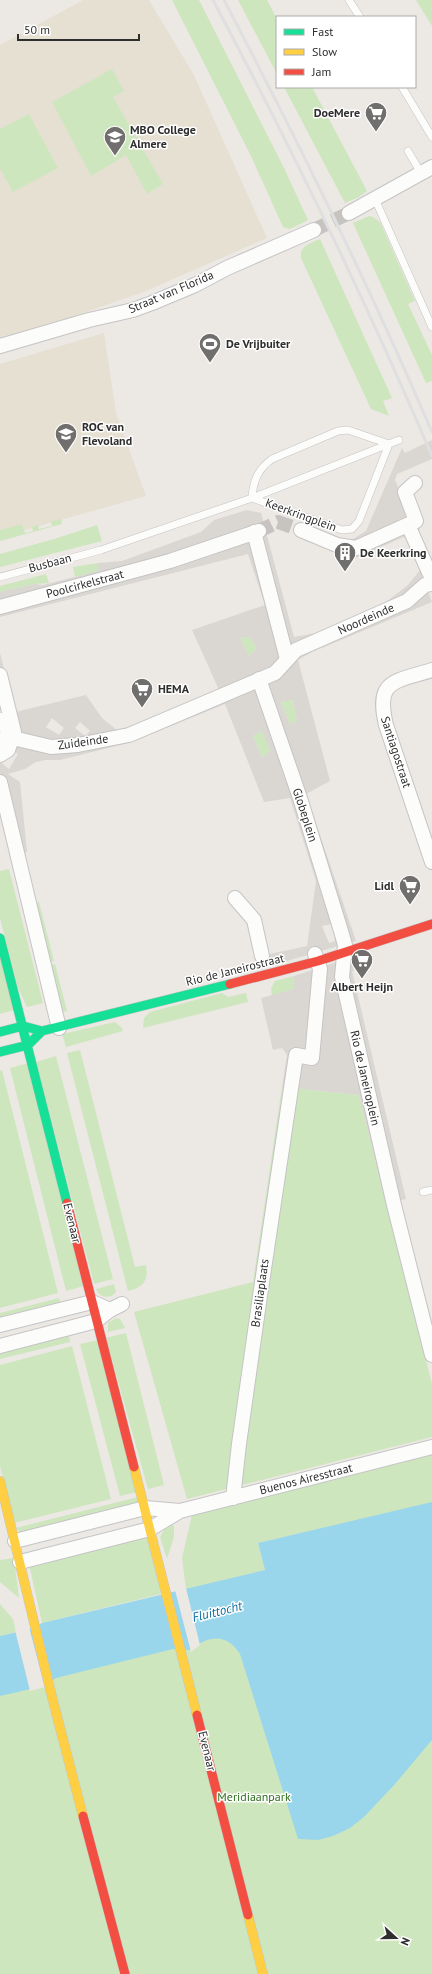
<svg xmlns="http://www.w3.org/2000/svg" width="432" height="1974" viewBox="0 0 432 1974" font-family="'PT Sans',sans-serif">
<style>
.education{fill:#e6e0d3}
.green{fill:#cee6be}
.plaza{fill:#dad6d2;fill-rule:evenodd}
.water{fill:#99d6ec}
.pier{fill:#ece8e4}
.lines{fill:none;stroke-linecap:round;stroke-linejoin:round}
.street-tunnel{stroke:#c6c3c0;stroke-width:14;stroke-dasharray:14 7;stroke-linecap:butt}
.lane-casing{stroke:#c5c4c5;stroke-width:8}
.street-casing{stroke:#c5c4c5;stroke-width:16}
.fast-casing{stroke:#c5c4c5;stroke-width:10}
.slow-casing{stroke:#c5c4c5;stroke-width:10}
.jam-casing{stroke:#c5c4c5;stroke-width:10}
.lane{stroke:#fcfcfb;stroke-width:7}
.street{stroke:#fcfcfb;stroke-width:14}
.fast{stroke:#16e098;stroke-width:9}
.slow{stroke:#ffcf43;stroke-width:9}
.jam{stroke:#f24e42;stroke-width:9}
.rail{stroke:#dfdfe1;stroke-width:3}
.labels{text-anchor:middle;stroke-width:3;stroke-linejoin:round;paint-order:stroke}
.poi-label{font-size:12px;font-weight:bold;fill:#2e2e2e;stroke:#fff;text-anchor:start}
.street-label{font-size:12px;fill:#2e2e2e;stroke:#fff}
.park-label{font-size:12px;fill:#2c6e1b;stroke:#fff}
.water-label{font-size:13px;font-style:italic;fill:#0d6fa3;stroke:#fff}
</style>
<rect width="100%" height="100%" fill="#ece8e4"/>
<path class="education" d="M83 0H149L194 75 267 238 146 291 21 335 0 340V45Z
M104 333 116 413 146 496 0 537V364Z"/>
<path class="green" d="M172 0H199L284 168 308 220 290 229 283 227 251 156Z
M238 0H267L277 19V74Z
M416 0H432V26Z
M112 69 124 91 113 97 163 184 147 194 126 155 91 176 52 102Z
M284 87H312L367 191 359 197 345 203Z
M29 114 58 168 13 192 0 169V129Z
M369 216 373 217 380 222 415 301 408 304 432 355V381L426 383 353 223Z
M320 239 392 398 383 401 389 416 371 409 301 258C299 246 311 243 320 239Z
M61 519 62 524 0 541V530L22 524 25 533 33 531 32 527 38 525 39 529 52 526 51 521Z
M97 525 102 541 0 567V554L54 539Z
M98 563 99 571 75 577 73 567Z
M46 574 49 583 35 584 0 592V586Z
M250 637 257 648 248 657 240 638Z
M293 700 297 721 290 724 281 702Z
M263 730 270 751 262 758 253 736Z
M9 869 43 1003 27 1007 18 988 0 918V871Z
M39 902 54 961 45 964 32 903Z
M0 955 14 1010 0 1014Z
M55 964 67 1011 58 1013 46 966Z
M294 976V989L272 996 271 988 275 981Z
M222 993 228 997 246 993 248 1002 143 1028 144 1018 150 1012Z
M115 1022 121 1027 123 1031 66 1047 62 1034Z
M80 1050 135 1267 146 1265C149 1281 143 1287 128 1291L67 1053Z
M56 1056 113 1279 94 1284 36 1062Z
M29 1063 84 1286 66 1291 10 1068Z
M2 1070 58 1293 0 1308V1071Z
M282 1087 359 1095 432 1384V1437L187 1499 134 1312 253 1282Z
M114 1284 116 1292 112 1296C104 1298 99 1296 96 1289Z
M59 1298 61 1305 0 1321V1313Z
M116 1318 120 1319 125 1328 108 1332V1323Z
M126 1333 164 1485 148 1489 106 1338Z
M69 1334 70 1342 0 1359V1352Z
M99 1340 137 1492 120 1496 80 1344Z
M72 1346 111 1499 14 1523 0 1466V1365Z
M432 1454V1503L258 1543 265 1570 186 1590 182 1558 192 1515Z
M138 1497V1503L22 1534 16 1528Z
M172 1525 174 1526V1537L167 1559 160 1537 164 1530Z
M147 1534 161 1594 42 1623 29 1564Z
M14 1558 19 1598 0 1582V1560Z
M432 1568V1974H0V1680Z
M0 1604 13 1619 16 1632 0 1636Z"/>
<path class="plaza" d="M432 440V459L397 474 395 480 410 515 414 514 420 530 351 560 335 550 366 531 402 448 405 453Z
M247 510 261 513 294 637 328 631 382 605 408 585 420 570 432 602 312 652 298 660 330 781 306 794 356 941 259 969 256 957 307 946 316 881 290 798 264 802 225 704 132 742 60 760H45L36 762 25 769 8 774 20 782 27 852 13 856 0 803V752L7 745 0 692V653L15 712 86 695 102 718 118 731 219 690 192 630 265 605 248 554 0 617V592L35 584 43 585 98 571V563L122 561 201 532 214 520ZM250 637 257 648 249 656 240 638ZM293 700 297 721 290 724 281 702ZM52 718 64 728 59 735 46 727ZM80 722 90 731 85 736 75 728ZM262 731 270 751 262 758 253 736ZM11 750 18 754 9 769 0 762ZM332 924 335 941 329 943 322 926Z
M352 957 354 971H352L406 1199 386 1203 359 1095 282 1087 287 1055 282 1048 273 1050 261 998 294 989V976Z"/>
<path class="water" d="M432 1502V1740L395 1784 364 1817 350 1828 333 1836 318 1840 298 1839 240 1654C226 1632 208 1636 190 1650L173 1649 56 1678 44 1686 0 1696V1636L30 1629 42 1623 265 1570 258 1543Z"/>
<path class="pier" d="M186 1588 200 1645 191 1652 175 1590Z
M29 1627 45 1687 30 1691 15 1630Z"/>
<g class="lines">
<path class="street-tunnel" d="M314 230 349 213
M259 531 278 522 301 530"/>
<g class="lane-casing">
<path id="lane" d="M349 0 360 17
M402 87 432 137
M408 151 421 173
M375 199 432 327
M252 498 342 530 352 529 359 521 389 444
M252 498C253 481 258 469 272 459L338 431 348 430 389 444
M0 577 101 550 252 498 399 440
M0 716 4 733 0 744
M423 1192 432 1190"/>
</g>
<g class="street-casing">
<path id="street" d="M349 213 432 167
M0 346 89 320 133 310 152 303 195 285 227 268 314 230
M408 525 432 579
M301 530 337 545 356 548 416 521 405 492 415 483
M254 532 287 659
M0 607 170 561 259 531
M432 670C395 682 375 679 386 725L432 862
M0 675 14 732 8 750 0 755
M259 679 300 798 341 931 345 945 342 977 394 1205 432 1355
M13 738 51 747 78 745 129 735 275 673 296 650 407 601 425 585 432 584
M0 782 59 1028
M235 898 254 920 262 956
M110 1310 122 1304
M0 1325 92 1302 110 1310 96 1321 0 1346
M233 1498 239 1444 260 1296 296 1055 312 1058 320 969 315 954
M15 1541 145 1508 180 1511
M20 1562 150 1529 180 1511 432 1447"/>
</g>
<g class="fast-casing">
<path id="fast" d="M0 938 67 1203
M42 1031 230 984
M0 1032 23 1026 42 1031 28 1045 0 1052"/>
</g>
<g class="slow-casing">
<path id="slow" d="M134 1467 197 1715
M0 1481 52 1697 83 1816
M248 1915 263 1974"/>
</g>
<g class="jam-casing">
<path id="jam" d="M230 984 318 961 432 924
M67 1203 134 1467
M197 1715 248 1915
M83 1816 125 1974"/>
</g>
<use href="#lane" class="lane"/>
<use href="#street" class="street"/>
<use href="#fast" class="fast"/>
<use href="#slow" class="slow"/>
<use href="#jam" class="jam"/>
<path class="rail" d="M213 0C292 149 366 301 432 456
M224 0C298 141 369 285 432 432"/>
</g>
<defs>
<g id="supermarket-pin" transform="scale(1.15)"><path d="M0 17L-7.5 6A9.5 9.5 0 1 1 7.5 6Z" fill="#706f6e" stroke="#fff"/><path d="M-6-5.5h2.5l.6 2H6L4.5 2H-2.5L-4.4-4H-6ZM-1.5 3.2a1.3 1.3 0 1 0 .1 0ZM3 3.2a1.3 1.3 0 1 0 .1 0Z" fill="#fff"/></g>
<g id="university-pin" transform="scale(1.15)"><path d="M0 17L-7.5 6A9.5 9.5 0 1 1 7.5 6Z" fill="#706f6e" stroke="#fff"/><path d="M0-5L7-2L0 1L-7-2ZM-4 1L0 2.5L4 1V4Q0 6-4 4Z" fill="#fff"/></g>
<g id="stadium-pin" transform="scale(1.15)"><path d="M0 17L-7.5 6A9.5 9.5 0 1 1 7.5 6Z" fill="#706f6e" stroke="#fff"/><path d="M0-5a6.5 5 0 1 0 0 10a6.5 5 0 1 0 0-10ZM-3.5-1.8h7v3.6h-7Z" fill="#fff"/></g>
<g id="building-pin" transform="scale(1.15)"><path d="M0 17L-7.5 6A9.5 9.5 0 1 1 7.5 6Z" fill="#706f6e" stroke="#fff"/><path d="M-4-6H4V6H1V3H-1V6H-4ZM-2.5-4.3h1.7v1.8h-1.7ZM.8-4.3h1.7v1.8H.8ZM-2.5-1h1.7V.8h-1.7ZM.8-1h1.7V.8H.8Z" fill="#fff"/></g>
</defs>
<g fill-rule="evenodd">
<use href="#supermarket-pin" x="376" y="113"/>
<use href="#university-pin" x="115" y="137"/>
<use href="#stadium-pin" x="210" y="344"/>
<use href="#university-pin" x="66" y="434"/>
<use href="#building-pin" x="345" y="553"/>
<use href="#supermarket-pin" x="142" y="689"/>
<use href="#supermarket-pin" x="410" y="886"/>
<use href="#supermarket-pin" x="362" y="960"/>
</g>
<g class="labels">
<g class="poi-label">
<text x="360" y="117" text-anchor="end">DoeMere</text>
<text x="130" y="134">MBO College<tspan x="130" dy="14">Almere</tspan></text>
<text x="226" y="348">De Vrijbuiter</text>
<text x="82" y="431">ROC van<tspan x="82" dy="14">Flevoland</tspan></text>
<text x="360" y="557">De Keerkring</text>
<text x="158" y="693">HEMA</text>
<text x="394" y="890" text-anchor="end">Lidl</text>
<text x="362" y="991" text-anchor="middle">Albert Heijn</text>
</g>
<g class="street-label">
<text transform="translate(171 292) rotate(-23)" y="4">Straat van Florida</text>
<text transform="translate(301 515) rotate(20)" y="4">Keerkringplein</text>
<text transform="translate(50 563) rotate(-15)" y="4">Busbaan</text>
<text transform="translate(85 584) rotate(-15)" y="4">Poolcirkelstraat</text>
<text transform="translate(366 619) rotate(-24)" y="4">Noordeinde</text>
<text transform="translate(83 742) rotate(-8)" y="4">Zuideinde</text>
<text transform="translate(396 752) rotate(72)" y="4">Santiagostraat</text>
<text transform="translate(305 815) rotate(72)" y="4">Globeplein</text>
<text transform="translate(235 970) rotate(-14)" y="4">Rio de Janeirostraat</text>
<text transform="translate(365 1078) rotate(77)" y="4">Rio de Janeiroplein</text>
<text transform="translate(72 1223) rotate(76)" y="4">Evenaar</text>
<text transform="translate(260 1293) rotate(-82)" y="4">Brasiliaplaats</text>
<text transform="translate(306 1479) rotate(-14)" y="4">Buenos Airesstraat</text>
<text transform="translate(207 1751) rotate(76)" y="4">Evenaar</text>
</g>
<g class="park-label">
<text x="254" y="1801">Meridiaanpark</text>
</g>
<g class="water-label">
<text transform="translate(217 1611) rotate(-14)" y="5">Fluittocht</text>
</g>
</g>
<rect x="276" y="16" width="140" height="72" fill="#ffffff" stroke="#ababab"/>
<rect x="284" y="29" width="20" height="6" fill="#16e098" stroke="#ababab"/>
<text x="312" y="36" font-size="12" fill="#2e2e2e">Fast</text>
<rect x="284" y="49" width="20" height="6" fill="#ffcf43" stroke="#ababab"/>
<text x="312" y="56" font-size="12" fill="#2e2e2e">Slow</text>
<rect x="284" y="69" width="20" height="6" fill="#f24e42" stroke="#ababab"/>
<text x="312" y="76" font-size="12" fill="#2e2e2e">Jam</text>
<g transform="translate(396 1938) rotate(111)" stroke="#ffffff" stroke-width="3" paint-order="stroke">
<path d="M0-3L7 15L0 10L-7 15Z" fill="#2e2e2e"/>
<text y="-6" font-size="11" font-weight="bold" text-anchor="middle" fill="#2e2e2e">N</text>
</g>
<path d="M18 34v6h121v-6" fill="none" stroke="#2e2e2e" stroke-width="2"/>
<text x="24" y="34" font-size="12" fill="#2e2e2e" stroke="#ffffff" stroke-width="3" paint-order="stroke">50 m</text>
</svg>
